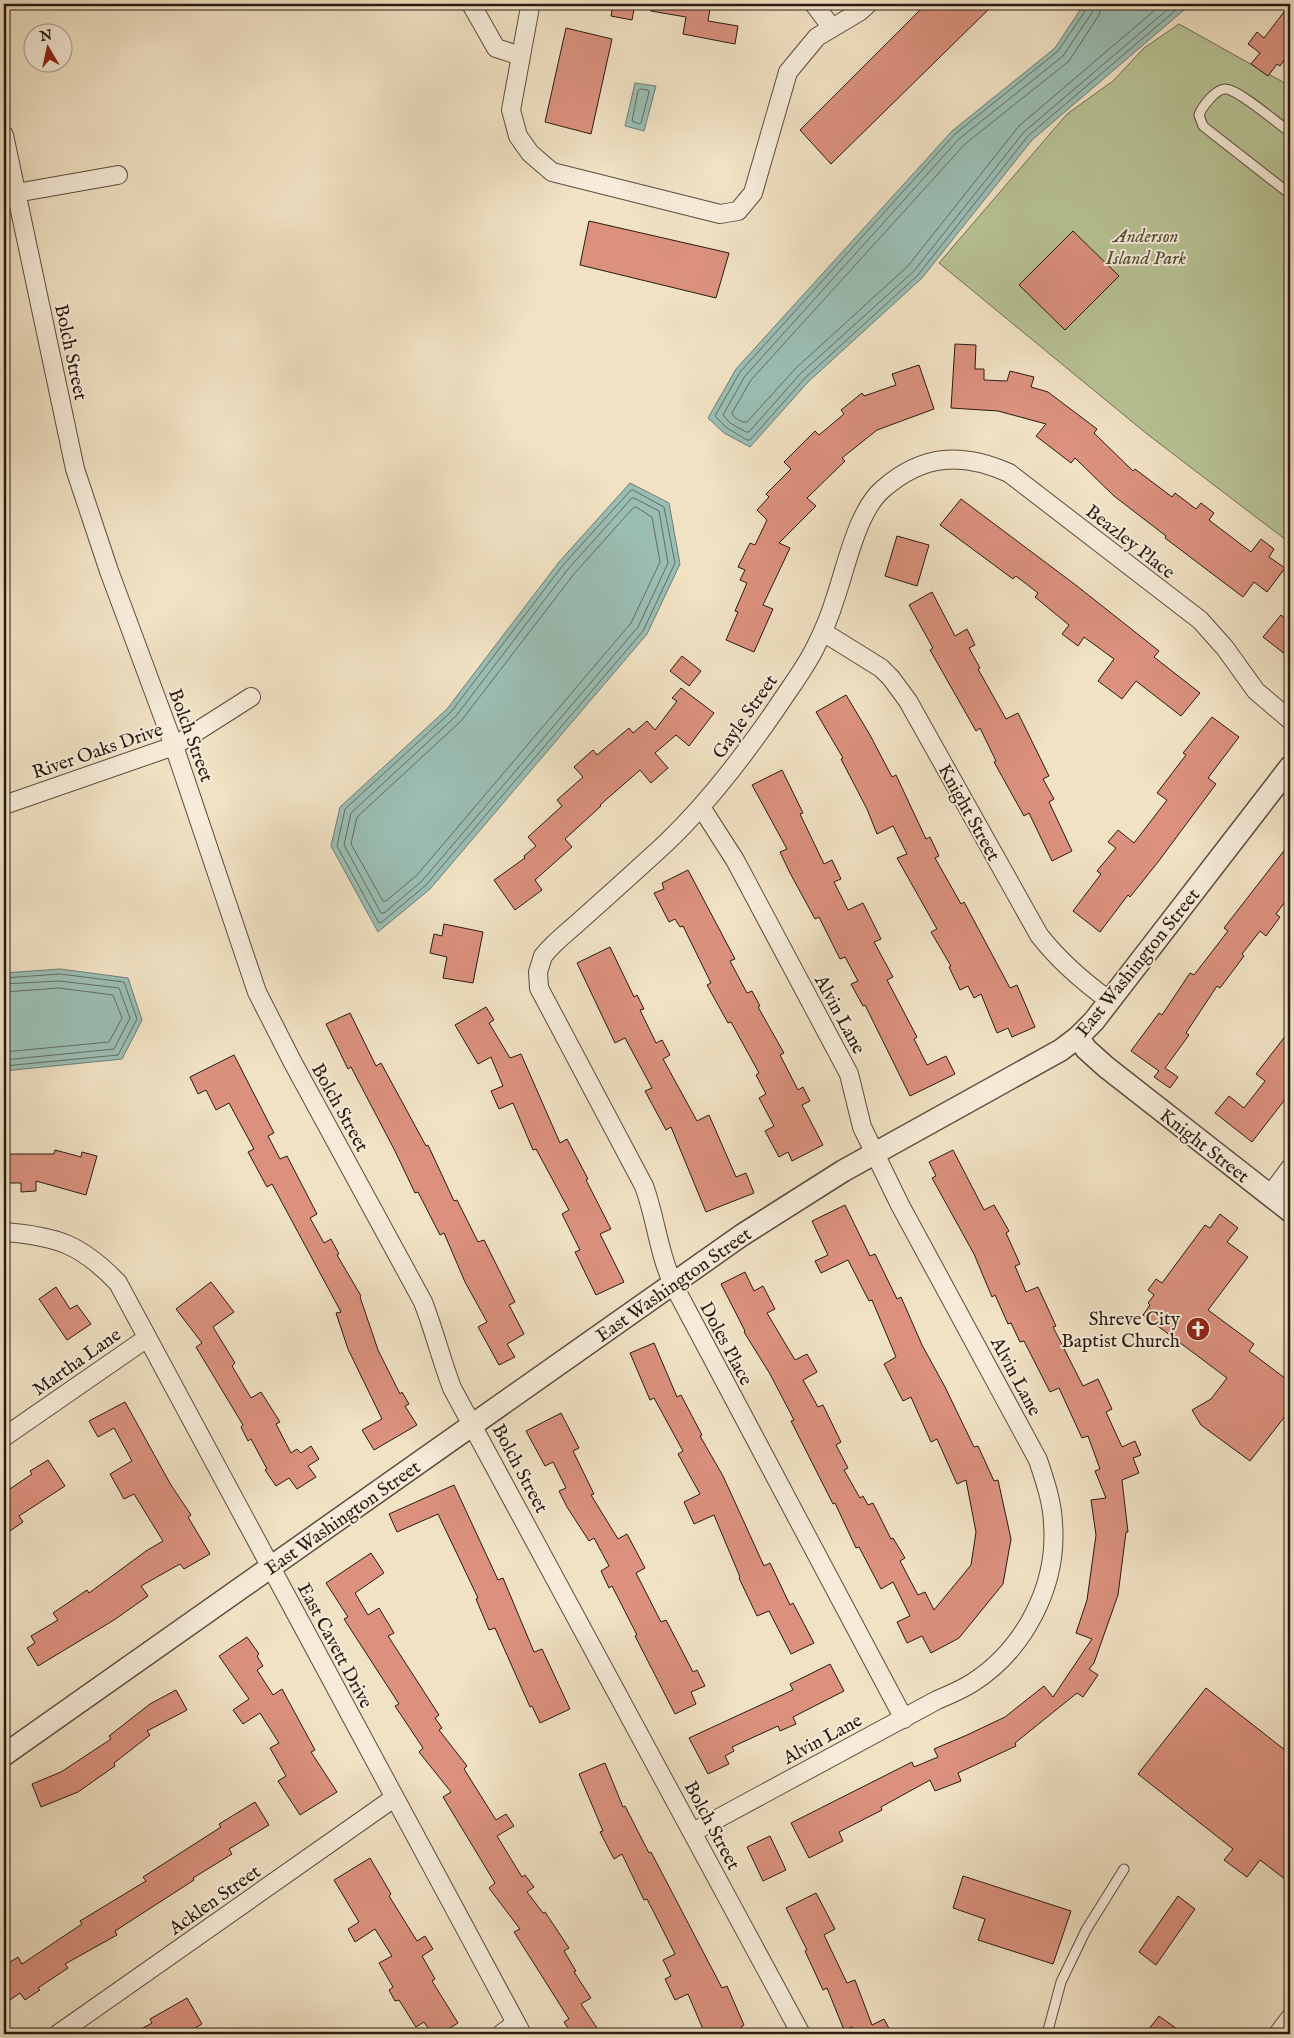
<svg xmlns="http://www.w3.org/2000/svg" width="1294" height="2038" viewBox="0 0 1294 2038" font-family="'IM FELL English',serif">
<style>
.green{fill:#b8c395;stroke:#706e54}
.water{fill:#9bbeb4;stroke:#6d7c73}
.lines{fill:none;stroke-linecap:round;stroke-linejoin:round}
.shore{stroke:#626c63;stroke-width:1}
.building{fill:#db917e;stroke:#291a12}
.service-casing{stroke:#5b4c3e;stroke-width:11}
.minor-casing{stroke:#5b4c3e;stroke-width:20}
.tertiary-casing{stroke:#5b4c3e;stroke-width:24}
.service{stroke:#f6ecd9;stroke-width:9}
.minor{stroke:#f6ecd9;stroke-width:18}
.tertiary{stroke:#f6ecd9;stroke-width:21}
.labels{text-anchor:middle;stroke-width:4;stroke-linejoin:round;paint-order:stroke}
.park-label{font-size:19px;font-style:italic;fill:#544d39;stroke:#f6ecd9}
.street-label{font-size:19px;fill:#291a12;stroke:#f6ecd9}
.poi-label{font-size:19px;fill:#291a12;stroke:#f6ecd9;text-anchor:end}
</style>
<rect width="100%" height="100%" fill="#f1e2c4"/>
<filter id="stains"><feTurbulence type="fractalNoise" baseFrequency=".004" numOctaves="4"/><feColorMatrix values="0 0 0 0 .2 0 0 0 0 .09 0 0 0 0 .02 0 0 0 .5 -.17"/></filter>
<radialGradient id="worn" r=".72"><stop offset=".6" stop-color="#630" stop-opacity="0"/><stop offset="1" stop-color="#630" stop-opacity=".3"/></radialGradient>
<path class="green" d="M1179 24 1290 86V543L1147 434 939 263 1067 114 1113 81 1144 48Z"/>
<path class="water" d="M1084 4H1191L1032 140 922 278 808 382 750 447 724 433 708 418 736 369 952 131 1055 48Z
M635 83 656 86 644 131 625 126Z
M630 483 669 503 680 564 647 634 430 889 378 932 331 846 340 807 447 709 559 562Z
M60 969 128 978 142 1020 122 1059 4 1071V973Z"/>
<g class="lines">
<path class="shore" d="M1088 4 1087 8 1058 51 955 134 740 372 715 416 727 428 747 440H750L805 378 918 275 1028 136 1183 4
M1094 4 1093 11 1063 56 959 139 745 376 723 415 730 423 746 432H749L800 374 914 271 1024 132 1174 4
M1102 4 1099 15 1069 61 965 144 751 380 732 413C733 418 742 423 747 422L795 369 908 266 1019 126 1162 4
M641 89 648 90 649 92 641 123 639 124 632 121 638 91Z
M633 490 664 507 675 563 643 631 426 885 382 922 379 923 337 846 345 809 451 712 563 565 630 491Z
M634 498 659 511 668 563 638 627 422 881 384 913H381L344 845 351 813 456 716 568 569 631 499Z
M636 507 652 517 660 562 631 623 417 875 386 901H383L351 844 357 817 461 721 574 574 633 508Z
M4 978 60 974 124 982 137 1019 118 1055 4 1066
M4 984 59 981 119 988 130 1018 114 1049 4 1060
M4 992 59 988 113 995 122 1018 109 1042 4 1052"/>
</g>
<path class="building" d="M613 4H635L632 20 611 16Z
M651 4H711L708 21 738 26 735 44 683 34 686 17 651 11Z
M926 4H994L831 164 800 130Z
M1290 4V52L1280 66 1277 64 1268 76 1251 64 1260 53 1248 44 1257 32 1264 38Z
M566 28 612 39 591 134 545 122Z
M589 221 729 253 716 298 580 265Z
M1073 231 1119 276 1065 330 1019 285Z
M955 344 976 345 975 369H984V380L1007 381 1010 371 1034 377 1031 387 1048 392 1097 429 1094 433 1133 471 1135 469 1172 497 1175 493 1196 509 1201 503 1214 513 1209 520 1251 552 1261 539 1274 549 1269 557 1285 568 1267 592 1254 582 1243 597 1165 538 1166 536 1114 496 1075 458 1071 463 1036 436 1046 424 998 411 951 408Z
M919 365 934 409 877 430 842 458 845 461 807 498 816 506 779 543 790 548 763 605 773 609 754 652 726 640 738 612 735 611 747 583 740 580 745 570 738 567 750 543 755 545 767 520 757 510 769 497 766 494 791 469 784 462 815 431 819 435 844 414 841 410 862 393 864 396 896 385 892 374Z
M961 499 1077 586 1159 651 1154 657 1200 693 1181 716 1136 681 1122 699 1098 681 1114 659 1084 637 1078 646 1062 634 1069 625 1035 597 1038 593 1016 576 1013 579 940 525Z
M897 536 929 545 917 586 885 576Z
M932 592 955 636 967 629 975 645 969 648 980 668 978 669 1006 719 1018 713 1049 776 1043 779 1054 799 1049 802 1072 851 1052 861 1029 813 1024 816 994 762 996 761 980 728 976 731 930 650 933 648 909 605Z
M1281 615 1290 623V658L1263 637Z
M682 656 701 671 689 686 670 671Z
M681 688 714 713 689 746 676 735 655 753 668 768 651 783 640 770 600 805 601 806 565 839 572 847 535 880 542 890 515 910 494 880 525 858 524 856 536 846 528 837 562 806 557 800 583 777 574 767 593 750 597 755 629 728 633 733 647 721 655 730 677 701 672 698Z
M846 695 870 735 892 777 896 775 926 839 930 837 939 856 935 858 961 904 964 902 1010 988 1017 985 1035 1027 1012 1037 1008 1028 997 1033 981 994 974 998 968 986 960 990 949 967 951 966 931 932 937 929 897 858 907 854 893 826 877 834 867 809 841 759 843 758 816 712Z
M1212 717 1239 737 1208 778 1216 784 1158 862 1130 897 1128 895 1100 932 1073 911 1101 874 1097 871 1116 848 1108 842 1118 830 1134 843 1167 800 1157 793 1186 755 1183 753Z
M782 770 803 813 800 814 824 864 832 860 841 879 834 882 848 910 863 903 881 939 874 942 893 977 887 980 917 1037 914 1039 927 1065 946 1056 955 1074 910 1096 865 1005 863 1006 851 984 858 981 845 957 840 959 819 917 815 919 790 873 780 852 787 849 752 785Z
M1290 843V895L1276 914 1280 917 1266 936 1260 931 1242 954 1244 956 1220 988 1217 986 1186 1033 1189 1035 1165 1068 1178 1077 1170 1088 1154 1077 1159 1071 1131 1051 1159 1013 1162 1015 1190 973 1194 975 1228 931 1224 928Z
M688 870 735 959 730 961 747 993 752 991 760 1006 758 1007 784 1053 780 1055 798 1090 803 1087 810 1101 802 1105 823 1145 792 1161 788 1152 779 1157 765 1131 774 1126 759 1098 766 1094 756 1075 759 1073 731 1022 728 1023 707 985 711 983 683 926 680 927 675 919 669 922 654 893 664 889 662 883Z
M444 924 483 932 473 983 443 978 447 957 430 953 434 934 442 936Z
M610 947 634 997 637 995 644 1009 640 1010 656 1043 662 1040 670 1055 663 1059 697 1121 709 1115 736 1177 746 1173 754 1193 706 1212 671 1127 666 1130 645 1091 652 1088 625 1038 615 1043 577 963Z
M486 1007 494 1020 489 1023 510 1058 521 1054 560 1143 567 1139 588 1179 586 1180 611 1229 600 1234 624 1282 596 1295 575 1252 580 1250 562 1214 569 1210 536 1149 533 1150 513 1103 499 1109 491 1091 503 1086 491 1057 478 1064 455 1025Z
M350 1013 376 1066 381 1063 426 1146 428 1145 454 1201 457 1200 478 1242 484 1240 515 1302 509 1305 524 1334 507 1344 515 1357 499 1365 478 1327 487 1322 465 1282 444 1233 440 1235 418 1192 415 1193 395 1151 351 1067 348 1069 326 1024Z
M1290 1030V1093L1252 1142 1215 1113 1229 1096 1244 1108 1265 1081 1256 1074Z
M234 1055 274 1133 268 1136 280 1159 287 1156 317 1214 310 1218 324 1243 331 1239 339 1254 337 1255 361 1296 360 1297 378 1350 400 1394 402 1392 409 1404 405 1406 417 1425 374 1450 362 1430 382 1419 348 1349 336 1313 341 1312 272 1184 267 1187 248 1152 254 1149 229 1103 216 1110 206 1090 198 1094 190 1077Z
M55 1150 81 1157 82 1152 97 1156 86 1195 36 1181V1191L21 1192V1183H4V1154H54Z
M953 1150 984 1210 994 1205 1009 1231 1006 1233 1020 1264 1015 1266 1026 1292 1038 1287 1056 1326 1053 1327 1083 1386 1098 1379 1112 1409 1106 1412 1122 1447 1135 1441 1141 1455 1133 1458 1139 1473 1122 1480 1128 1532H1126L1118 1595 1094 1663 1089 1669 1098 1675 1083 1697 1077 1693 1015 1743 1016 1746 958 1773 961 1781 935 1791 930 1780 881 1807 882 1810 839 1832 843 1841 809 1858 791 1823 912 1762 914 1767 938 1757 934 1749 967 1735 1005 1717 1044 1686 1053 1697 1092 1639 1076 1633 1087 1600 1096 1535 1091 1500 1106 1498 1095 1471 1100 1469 1088 1436 1082 1438 1059 1388 1050 1392 1024 1341 1020 1342 1011 1323 1008 1324 995 1295 992 1297 974 1254 932 1178 936 1176 929 1162Z
M845 1205 870 1256 875 1254 897 1299 901 1297 922 1345 945 1387 974 1447 978 1446 994 1481 998 1480 1011 1539 1003 1584 959 1638 931 1653 922 1636 907 1643 897 1622 910 1616 893 1582 881 1589 859 1547 856 1548 835 1503 833 1504 791 1421 794 1420 770 1374 744 1332 745 1331 721 1284 745 1272 754 1291 763 1286 775 1309 767 1313 795 1360 807 1354 817 1372 803 1380 818 1407 823 1405 841 1442 836 1445 848 1468 844 1470 860 1498 863 1496 868 1505 873 1503 891 1539 893 1538 905 1558 900 1561 918 1595 925 1592 934 1610 971 1565 976 1532 966 1480 957 1484 937 1439 931 1442 911 1397 903 1401 884 1364 896 1357 872 1300 869 1301 848 1260 821 1273 815 1261 828 1255 812 1221Z
M1220 1214 1238 1228 1227 1242 1248 1257 1208 1310 1254 1344 1249 1351 1290 1382V1410L1250 1461 1201 1425 1192 1410 1211 1399 1227 1378 1143 1315 1150 1305 1148 1303 1154 1295 1148 1290 1156 1279 1162 1283 1205 1225 1210 1228Z
M211 1282 234 1312 213 1327 235 1363 232 1366 251 1398 261 1392 280 1422 276 1424 291 1453 297 1449 301 1453 311 1446 319 1459 308 1466 316 1477 297 1489 289 1478 276 1486 265 1470 267 1469 251 1439 248 1441 241 1427 243 1425 196 1347 202 1343 176 1309Z
M56 1287 70 1309 77 1305 91 1324 67 1340 39 1299Z
M654 1343 677 1397 681 1395 702 1435 700 1436 723 1476 764 1566 770 1563 790 1605 793 1603 814 1643 791 1654 769 1611 757 1616 739 1578 740 1577 714 1515 694 1524 684 1502 700 1494 678 1454 683 1451 654 1398 650 1400 630 1353Z
M125 1402 171 1485 191 1515 188 1517 210 1554 184 1569 180 1564 141 1586 148 1596 114 1620 38 1666 27 1648 35 1643 31 1636 58 1620 53 1613 87 1590 89 1593 146 1551 163 1541 134 1494 124 1499 110 1474 132 1461 114 1428 98 1437 89 1421Z
M561 1413 579 1448 573 1451 594 1494 591 1495 618 1539 627 1534 645 1568 636 1573 661 1622 666 1620 693 1672 697 1670 705 1686 691 1692 696 1704 675 1714 635 1636 637 1635 612 1586 609 1588 601 1571 609 1566 594 1538 589 1541 567 1507 559 1491 566 1488 553 1462 545 1466 526 1431Z
M48 1460 65 1486 19 1516 23 1522 4 1535V1493L32 1474 30 1471Z
M454 1485 498 1580 503 1578 534 1652 542 1649 570 1709 540 1723 532 1706 530 1707 495 1628 489 1630 476 1599 478 1598 438 1514 397 1532 389 1514Z
M371 1553 384 1573 355 1593 368 1615 379 1608 394 1633 388 1636 439 1715 435 1718 442 1728 439 1730 467 1766 464 1769 496 1820 506 1814 514 1826 497 1836 522 1877 525 1875 534 1887 527 1892 543 1913 545 1912 569 1948 564 1951 576 1971 574 1972 591 1998 581 2004 601 2034H572L564 2022 569 2019 514 1932 520 1929 489 1888 495 1883 443 1797 451 1792 419 1752 423 1748 395 1706 399 1704 344 1619 348 1617 326 1583Z
M247 1637 259 1654 257 1656 263 1666 257 1670 273 1695 282 1689 315 1750 311 1752 337 1792 300 1815 278 1781 286 1776 270 1748 279 1743 260 1713 243 1724 233 1710 249 1699 219 1656Z
M830 1664 844 1691 793 1717 796 1724 780 1731 778 1726 732 1747 734 1751 725 1756 729 1764 708 1774 689 1738 793 1690 790 1684Z
M1206 1688 1290 1754V1883L1260 1860 1247 1877 1224 1860 1233 1849 1138 1774Z
M176 1690 187 1710 147 1731 150 1735 114 1763 115 1766 78 1792 41 1807 32 1784 61 1772 111 1739 109 1736 150 1704Z
M605 1763 623 1807 625 1806 649 1853 651 1852 722 1988 727 1986 744 2025 741 2027 745 2034H705L688 1994 675 2000 665 1979 671 1976 663 1960 675 1954 647 1899 644 1900 622 1854 614 1859 600 1832 603 1831 579 1774Z
M255 1802 269 1825 229 1849 232 1854 193 1878 194 1880 115 1931 117 1935 65 1964 68 1968 38 1988 40 1990 25 2000 20 1993 4 2004V1966L18 1957 22 1964 82 1924 80 1921 146 1881 143 1877 221 1827 219 1824Z
M770 1836 786 1870 763 1881 747 1847Z
M370 1858 391 1894 389 1896 417 1941 425 1936 433 1949 422 1956 435 1979 432 1981 458 2023 440 2034H432L424 2022 416 2027 399 2000 395 2001 389 1990 393 1987 379 1963 392 1956 375 1929 355 1942 348 1929 359 1922 334 1880Z
M963 1876 1071 1911 1053 1964 978 1940 985 1919 953 1908Z
M816 1893 835 1929 824 1935 847 1983 855 1980 872 2025 884 2019 892 2034H852L855 2033 852 2027 844 2030 827 1988 823 1990 805 1951 807 1950 786 1908Z
M1178 1896 1195 1909 1156 1965 1139 1952Z
M187 1998 202 2024 184 2034H132L152 2023 150 2019Z
M1159 2016 1184 2034H1145Z"/>
<g class="lines">
<g class="service-casing">
<path id="service" d="M1290 132C1277 123 1239 90 1226 89 1216 88 1202 107 1199 115L1203 126 1290 194
M1047 2034 1061 1982 1086 1930 1124 1869"/>
</g>
<g class="minor-casing">
<path id="minor" d="M471 4 496 48 521 56
M529 4 530 7 511 110 518 136 530 153 552 172 720 214 738 211 753 193 788 72 817 37 859 12 868 4
M814 4 832 28
M4 135 75 469 109 571 174 746 257 992 292 1061 423 1302C434 1330 441 1359 452 1388L801 2034
M16 193 118 175
M823 632 881 668 891 678 908 701 1039 935C1060 962 1082 981 1110 1001
M4 805 174 746 251 697
M1270 1195 1290 1168
M4 1232C56 1236 81 1244 118 1283L522 2034
M4 1437 147 1338
M904 1719 673 1284C658 1252 656 1218 644 1186L539 988 538 972 543 956C554 942 569 931 582 919 610 894 638 869 666 843 708 803 743 757 776 709 789 689 804 670 815 648 823 632 830 616 835 599 846 568 857 511 883 489 923 454 962 452 1009 473L1200 620 1225 648 1256 691 1290 720
M693 1832 937 1700C949 1695 961 1690 972 1683 1024 1650 1058 1586 1053 1523 1052 1501 1045 1481 1038 1460L900 1205 862 1127 849 1074 735 860 701 807
M58 2034 394 1798
M501 2034 516 2023
M1278 2034 1290 2018"/>
</g>
<g class="tertiary-casing">
<path id="tertiary" d="M1078 1037 1086 1049 1106 1067 1290 1211
M4 1755 742 1235 843 1171 1061 1050 1078 1037 1094 1021 1290 767"/>
</g>
<use href="#service" class="service"/>
<use href="#minor" class="minor"/>
<use href="#tertiary" class="tertiary"/>
</g>
<defs>
<g id="church-disc" transform="scale(1.25)"><circle r="9.5" fill="#8f2418" stroke="#f6ecd9"/><path d="M-1.2-6h2.4v3.5h3.3v2.4h-3.3V6h-2.4V-.1h-3.3v-2.4h3.3Z" fill="#fff"/></g>
</defs>
<g fill-rule="evenodd">
<use href="#church-disc" x="1198" y="1329"/>
</g>
<g class="labels">
<g class="park-label">
<text x="1146" y="242">Anderson<tspan x="1146" dy="22">Island Park</tspan></text>
</g>
<g class="street-label">
<text transform="translate(72 352) rotate(78)" y="7">Bolch Street</text>
<text transform="translate(1131 541) rotate(38)" y="7">Beazley Place</text>
<text transform="translate(744 716) rotate(-55)" y="7">Gayle Street</text>
<text transform="translate(192 735) rotate(70)" y="7">Bolch Street</text>
<text transform="translate(97 750) rotate(-19)" y="7">River Oaks Drive</text>
<text transform="translate(970 812) rotate(61)" y="7">Knight Street</text>
<text transform="translate(1137 962) rotate(-51)" y="7">East Washington Street</text>
<text transform="translate(841 1014) rotate(62)" y="7">Alvin Lane</text>
<text transform="translate(341 1107) rotate(61)" y="7">Bolch Street</text>
<text transform="translate(1205 1145) rotate(38)" y="7">Knight Street</text>
<text transform="translate(673 1284) rotate(-35)" y="7">East Washington Street</text>
<text transform="translate(727 1343) rotate(62)" y="7">Doles Place</text>
<text transform="translate(76 1361) rotate(-35)" y="7">Martha Lane</text>
<text transform="translate(1017 1376) rotate(62)" y="7">Alvin Lane</text>
<text transform="translate(521 1468) rotate(62)" y="7">Bolch Street</text>
<text transform="translate(342 1517) rotate(-35)" y="7">East Washington Street</text>
<text transform="translate(336 1645) rotate(62)" y="7">East Cavett Drive</text>
<text transform="translate(822 1738) rotate(-28)" y="7">Alvin Lane</text>
<text transform="translate(713 1825) rotate(62)" y="7">Bolch Street</text>
<text transform="translate(214 1899) rotate(-35)" y="7">Acklen Street</text>
</g>
<g class="poi-label">
<text x="1180" y="1325">Shreve City<tspan x="1180" dy="22">Baptist Church</tspan></text>
</g>
</g>
<rect width="1294" height="2038" fill="none" stroke="#f1e2c4" stroke-width="20"/>
<rect x="5" y="5" width="1284" height="2028" fill="none" stroke="#291a12" stroke-width="2.5"/>
<rect x="10" y="10" width="1274" height="2018" fill="none" stroke="#291a12"/>
<g transform="translate(48 48) rotate(351)"><circle r="24" fill="#f6ecd9" stroke="#a49889"/>
<path d="M0-4L9 19L0 12L-9 19Z" fill="#8f2418"/>
<text y="-8" font-size="14" font-weight="bold" text-anchor="middle" fill="#291a12">N</text>
</g>
<rect width="100%" height="100%" filter="url(#stains)"/>
<rect width="100%" height="100%" fill="url(#worn)"/>
</svg>
